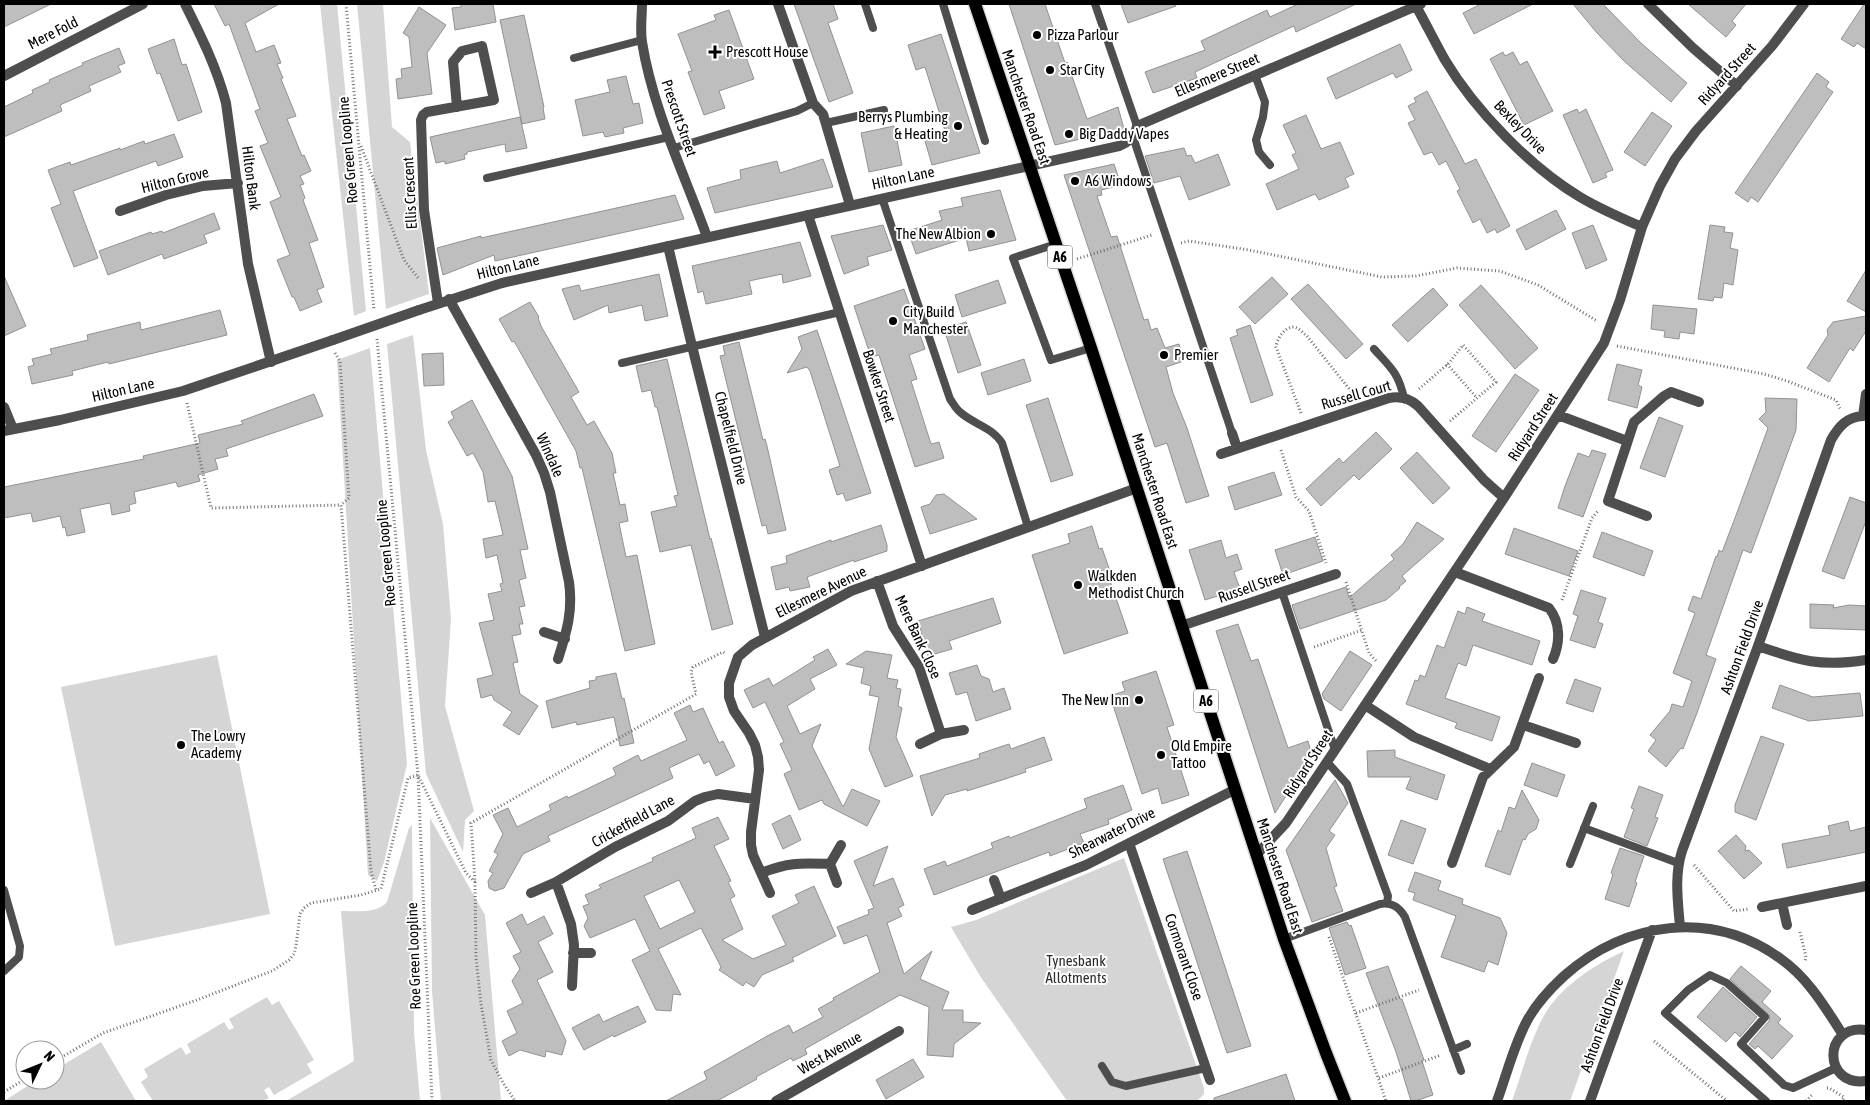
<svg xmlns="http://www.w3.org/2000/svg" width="1870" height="1105" viewBox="0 0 1870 1105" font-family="'Asap Condensed',sans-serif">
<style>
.green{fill:#d5d5d5}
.building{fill:#bebebe;stroke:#929292;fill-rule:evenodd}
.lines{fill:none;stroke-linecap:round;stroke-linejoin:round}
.primary-casing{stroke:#dbdbdb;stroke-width:15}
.path{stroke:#707070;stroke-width:3;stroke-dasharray:1 2.5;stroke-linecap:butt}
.service{stroke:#4e4e4e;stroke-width:8}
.minor{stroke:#4e4e4e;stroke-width:10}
.tertiary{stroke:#4e4e4e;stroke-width:10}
.primary{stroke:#000;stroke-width:12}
.tertiary-bridge{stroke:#4e4e4e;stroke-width:10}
.poi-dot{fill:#000;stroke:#fff;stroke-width:2}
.labels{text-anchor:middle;stroke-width:4;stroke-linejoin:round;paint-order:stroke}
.shield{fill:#fff;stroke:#4c4c4c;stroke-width:1}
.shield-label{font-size:14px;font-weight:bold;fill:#000}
.street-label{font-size:15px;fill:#000;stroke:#fff}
.poi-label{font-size:15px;fill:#000;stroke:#fff;text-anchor:start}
.park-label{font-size:15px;fill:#2c2c2c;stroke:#fff}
</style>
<rect width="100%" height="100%" fill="#fff"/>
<path class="green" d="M320 4H337L366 311 354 316Z
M357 4H383L392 127 410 142 429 294 386 309Z
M413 335 426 450 443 524 451 619 445 706 474 811 465 820 463 852 426 774 387 344Z
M370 348 407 764 384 862 377 881 368 875 337 360Z
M217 655 270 914 115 946 61 687Z
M430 818 485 915 501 1101H441L432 991Z
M412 825 414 1032 420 1101H286L354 1061 341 911C356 911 377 914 387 902L409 828Z
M1124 858 1204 1088V1094L1197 1101H1067L980 976 951 927 976 920Z
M1624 951 1570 1101H1512C1522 1073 1531 1037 1546 1012 1565 983 1595 965 1624 951Z
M267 997 272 1005 279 1001 314 1060 307 1064 312 1073 274 1095 269 1087 264 1090 269 1098 263 1101H153L141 1082 148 1077 144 1069 181 1047 186 1055 191 1052 187 1044 224 1022 229 1030 234 1028 229 1019Z
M101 1042 136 1101H4L37 1080H55V1070Z"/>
<path class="building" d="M4 4H51L4 27Z
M214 4H279L245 23 256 52 274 45 281 63 277 64 283 78 281 79 296 116 287 119 302 156 304 155 311 171 300 176 304 184 300 185 305 198 303 200 318 240 309 243 324 287 317 290 322 302 300 311 294 297H292L277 260 290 255 270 202 281 197 260 146 268 143 255 111 260 109 229 24 225 26Z
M461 4H493L496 22 455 30 452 8 461 7Z
M794 4H833L838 19 828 23 853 93 829 102Z
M1009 4H1045L1065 63 1067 62 1087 119 1118 107 1124 129 1055 145Z
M1121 4H1175L1176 6 1128 23Z
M1298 4H1356L1296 32 1294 26 1195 72 1197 78 1153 93 1145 72 1205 50 1201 41 1267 10 1270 17Z
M1481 4H1533L1474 34 1463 13Z
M1573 4H1603L1641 43 1687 83 1671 102 1624 61 1597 33Z
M1688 4H1746L1732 21 1736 25 1726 37Z
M1864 4H1866V49L1857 43 1854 47 1841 39Z
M419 7 446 25 427 53 432 94 398 99 396 79 402 78 401 69 412 67 409 37 403 33Z
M729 10 754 79 719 91 725 108 704 115 688 72 692 71 678 34 716 20 714 15Z
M524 15 544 107 543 108 545 119 522 124 500 20Z
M941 34 980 153 932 165 925 141 946 134 925 67 916 70 908 45Z
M174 39 182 65 186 64 202 112 178 121 160 73 157 74 148 49Z
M1400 44 1412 70 1396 78 1393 73 1336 99 1327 78Z
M119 48 125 63 118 66 121 72 89 86 91 91 60 105 62 111 4 137V107L33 93 32 90 50 82 49 80 83 65 82 63Z
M1503 52 1505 56 1513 52 1520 65 1527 61 1553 111 1524 125 1490 59Z
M1817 73 1829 82 1826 87 1833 92 1758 202 1751 197 1748 202 1735 193Z
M626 76 633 104 639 103 643 123 623 128 624 133 605 137 603 132 583 136 575 100 610 92 607 80Z
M1427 91 1465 164 1476 159 1510 226 1497 233 1495 229 1487 233 1480 219 1473 223 1457 191 1460 189 1446 161 1439 165 1432 152 1424 155 1408 123 1415 120 1408 106 1416 102 1414 98Z
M1577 109 1579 113 1586 109 1613 170 1605 173 1607 177 1593 183 1563 115Z
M1652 112 1672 126 1645 166 1624 152Z
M1306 115 1321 149 1340 142 1354 174 1345 178 1349 187 1319 200 1315 194 1277 210 1266 184 1299 169 1292 155 1296 153 1283 125Z
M520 117 527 148 506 152 505 144 467 152V154L464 155 465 159 445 164V161L436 163 430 137Z
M894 126 902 165 869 172 861 133Z
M174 134 183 157 158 166 156 161 73 191 98 258 74 267 51 208 61 204 48 170 70 162 71 165 120 148V150L144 141 145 144Z
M1184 148 1187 156 1191 155 1195 163 1218 154 1230 185 1189 200 1180 176 1154 183 1145 156Z
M823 159 833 187 715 213 707 188 741 179 740 170 777 161 780 173Z
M1114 164 1121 185 1101 190 1102 195 1097 196 1111 237 1117 236 1144 320 1148 319 1151 330 1157 328 1165 348 1179 344 1184 361 1166 367 1173 393 1187 428 1209 496 1186 503 1167 443 1155 447 1064 175Z
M1000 190 1016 240 969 251 966 238 916 254 908 231 942 220 939 211 963 206 961 198Z
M675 195 684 219 495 261 494 255 443 275 437 248 481 236V238Z
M1556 210 1566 229 1526 250 1516 230Z
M214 213 220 229 204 235 207 243 164 259 162 254 108 275 99 251 151 232 152 234 162 231 163 233Z
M883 225 892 250 867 257 869 265 844 274 831 236Z
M1593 225 1607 260 1586 269 1572 233Z
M1710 225 1725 227 1724 232 1733 233 1730 248 1738 250 1733 285 1724 283 1722 298 1714 297 1713 301 1698 299Z
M800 242 811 276 783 283 782 274 749 281 752 294 706 304 703 291 698 293 692 266Z
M1866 270V312L1847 301Z
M659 274 668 316 645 321 642 305 609 313 608 305 574 320 562 289 579 285 581 291Z
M4 276 26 326 4 336Z
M1272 277 1288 294 1255 324 1239 307Z
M998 280 1006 303 962 317 955 295Z
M1308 284 1363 344 1346 359 1291 299Z
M1481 285 1538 348 1515 369 1459 305Z
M1433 288 1448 305 1408 342 1392 325Z
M904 289 925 349 909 355 917 379 911 381 931 444 939 442 944 458 915 467 879 355 871 357 854 306Z
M530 302 539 317 538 318 541 326 579 392 571 397 587 425 594 421 612 453 616 473H613L620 505 625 504 628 521 619 523 626 557 637 555 655 644 625 651 582 468H580L576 451 514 341 512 342 499 319Z
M1653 305 1697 309 1694 334 1680 332 1679 339 1664 337 1665 331 1651 329Z
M220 310 227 335 109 364 108 362 72 371 73 375 32 384 28 367 34 365 32 359 52 354 50 349 88 340 87 335 140 322 141 330Z
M1866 316V331L1853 351 1850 348 1829 382 1807 368 1828 335 1827 330 1833 322Z
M966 322 981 365 958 373 944 329Z
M1250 325 1273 395 1251 403 1230 338 1238 335 1236 330Z
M817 330 871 493 846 501 843 493 837 495 829 470 840 466 810 371 807 367 787 373 802 349 798 337Z
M739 342 763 440 765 439 767 446 786 530 768 534 766 525 762 526 720 356 725 355 723 346Z
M443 353 444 385 424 386 422 354Z
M667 359 710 539 711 538 733 624 712 630 691 545 660 552 651 512 677 506 674 496 678 495 657 407H655L651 390 642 392 636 366Z
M1024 359 1031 381 988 395 981 373Z
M1617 364 1642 370 1638 385 1642 387 1637 408 1608 400Z
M1515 374 1539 390 1496 452 1472 436Z
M314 394 323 416 226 449 228 456 215 459 218 469 198 475 200 481 178 487 176 482 134 492 136 503 129 505 130 511 112 515 110 503 80 509 85 532 67 536 65 527 63 528 60 516 33 522 31 513 4 518V487L144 459 143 456 200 443 198 435 243 424 241 421Z
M1048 398 1073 475 1051 482 1026 405Z
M1765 398 1797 399 1796 430 1751 553 1743 550 1706 655 1716 659 1697 713 1683 749 1681 748 1666 767 1648 751 1656 740 1650 735 1670 711 1672 704 1683 707 1692 681 1673 673 1695 613 1688 610 1693 596 1701 599 1716 556 1717 557 1719 550 1722 552 1735 518 1768 428 1759 419 1766 412Z
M472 400 512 476 528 549 520 550 526 578 519 580 525 606 519 607 523 624H519L521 634 512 636 518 662 513 663 520 694 538 706 519 735 503 725 512 712 494 700 492 695 481 698 477 679 493 675 479 623 494 620 488 594 502 591 500 584 503 583 497 555 486 558 483 539 503 535 495 501 488 502 483 472 473 453 467 456 448 422 454 418 451 412Z
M1659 417 1683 426 1665 477 1640 468Z
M1376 432 1392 449 1359 480 1354 475 1321 506 1306 489 1339 458 1343 463Z
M1592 450 1606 454 1583 517 1558 508 1565 486 1578 453 1589 457Z
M1417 452 1450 488 1433 504 1400 468Z
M1274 472 1282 495 1235 510 1228 487Z
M944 494 977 519 930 534 921 507 930 504 936 495Z
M1850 497 1866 503V521L1844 579 1822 571Z
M1417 522 1444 539 1402 576 1406 581 1399 587 1400 588 1386 600 1300 629 1292 605 1346 587 1349 598 1394 559 1391 555 1403 544Z
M881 525 887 545V551L854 562V560L807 577 810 587 790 591 789 587 776 590 771 567 787 563 786 556 831 540V542Z
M1092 526 1099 549 1102 548 1111 574 1108 575 1128 633 1064 654 1032 555 1070 543 1068 534Z
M1514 528 1578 551 1569 576 1505 554Z
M1602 532 1653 551 1644 576 1593 557Z
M1315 537 1323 561 1283 575 1275 550Z
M1221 540 1226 558 1237 554 1242 569 1234 572 1240 589 1205 600 1189 550Z
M1581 590 1606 598 1598 622 1603 624 1595 648 1570 640 1578 616 1573 614Z
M993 598 1001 623 949 641 952 649 928 656 918 621Z
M1810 604 1834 605 1833 608 1849 605 1866 606V630L1810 628Z
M1467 607 1485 614 1482 621 1540 641 1532 665 1473 645 1466 666 1458 663 1445 698 1500 717 1492 741 1455 728 1457 723 1406 704 1415 680 1418 681 1420 675 1425 677 1437 645 1444 648 1458 611 1465 614Z
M1238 624 1251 661 1258 659 1288 748 1308 741 1312 756 1275 813 1216 631Z
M828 649 837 665 810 679 815 689 787 706 800 734 821 724 812 746 843 807 852 789 880 801 867 826 824 804 822 800 799 810 784 774 792 770 780 744 784 742 765 702 753 708 744 690 769 678 773 686 815 660 813 657Z
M866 651 892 655 887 678 898 680 896 688 901 689 898 706 902 708 896 737 913 776 885 787 869 749 879 697 869 695 871 686 861 683 864 668 846 664Z
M1350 651 1372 665 1341 711 1324 699 1322 694Z
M977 665 981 676 989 679 993 692 1004 688 1011 709 976 721 967 692 956 695 949 673Z
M1156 671 1174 725 1167 727 1189 795 1162 804 1158 788 1142 794 1110 696 1125 691 1122 682Z
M616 673 622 699 624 698 634 743 620 746 614 717 577 725 576 722 552 728 546 701 590 688 589 681 596 680V677Z
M1575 679 1601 688 1593 712 1566 703Z
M1780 685 1813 697 1860 693 1863 716 1809 721 1772 708Z
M690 705 693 712 703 708 719 743 723 741 735 766 716 776 709 761 704 764 699 754 669 768 673 778 548 836 550 841 523 854 504 888 495 891 489 888 488 881 493 873 489 871 498 854 494 852 503 834 493 815 508 808 517 827 551 810 549 805 567 796 568 798 616 775 613 768 638 755 641 761 687 740 674 713Z
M1761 736 1784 744 1756 820 1735 812V805Z
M1044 737 1052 760 1025 769 1026 772 1002 780 967 791V789L945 795 932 816 920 776 980 758 979 754 1009 744 1011 749Z
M1395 750V757L1445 775 1437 800 1406 789 1411 777H1368L1367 751Z
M1532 763 1565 775 1557 797 1524 785Z
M1335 780 1348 803 1329 831 1335 835 1326 848 1337 886 1334 887 1343 911 1312 922 1286 850Z
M1123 785 1132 810 1108 820 1109 824 1080 834 1084 843 1050 856 1049 852 934 895 924 869 945 861 947 866 993 848 991 843 1009 836 1010 838 1087 808 1084 799Z
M1639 786 1663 795 1655 817 1658 818 1647 846 1624 837 1634 809 1631 808Z
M1522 790 1539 820 1536 829 1528 834 1525 840 1523 839 1510 875 1485 866 1498 830 1501 832 1509 807 1515 809Z
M790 815 801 840 783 849 772 824Z
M718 817 729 839 714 846 731 881 728 882 735 896 730 899 743 929 722 940 753 959 786 945 772 916 799 903 795 895 814 886 836 936 792 958 794 961 762 975 754 987 746 982 743 986 719 970 721 967 701 928 658 949 681 995 673 994 671 1011 656 1010 632 960 650 951 635 919 590 938 584 926 588 918 583 906 589 904 585 895 601 888 599 885 653 861 652 858 696 838 692 828ZM679 880 695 912 660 929 644 896Z
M1401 820 1426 829 1413 864 1388 855Z
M1848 821 1850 831 1866 827V852L1787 868 1782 844 1830 835 1828 826Z
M1736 835 1746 846 1745 851 1749 850 1762 863 1744 879 1718 851Z
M888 846 873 886 893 878 904 905 898 908 902 916 887 923 904 974 932 951 920 979 949 992 942 1010H963V1022L981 1023 954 1044 953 1057 927 1055 929 1007 900 995 805 1049 807 1054 793 1061 791 1058 756 1077 757 1079 717 1101H666L707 1079 704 1072 769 1035 789 1025 793 1033 823 1017 818 1009 834 1000 833 998 880 972 867 935 844 944 837 927 869 914 868 910 874 908 854 861Z
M1620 848 1644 856 1635 882 1637 883 1629 907 1605 899 1613 874 1611 873Z
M1187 851 1251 1046 1227 1053 1163 859Z
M1415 872 1441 881 1438 890 1463 899 1462 904 1500 918 1507 933 1498 965 1488 961 1484 972 1441 957 1456 916 1413 900 1415 893 1408 891Z
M522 914 527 925 544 916 553 934 538 942 553 972 537 980 566 1041 562 1055 546 1051 545 1057 520 1050 509 1056 502 1041 517 1033 507 1011 523 1003 512 981 520 969 513 956 521 952 506 923Z
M1347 922 1349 926 1351 925 1366 968 1345 975 1329 928Z
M1388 966 1400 999H1402L1424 1060 1422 1061 1433 1095 1415 1101H1411L1396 1052 1366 973Z
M1741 966 1771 991 1762 1002 1781 1019 1778 1023 1793 1036 1772 1059 1758 1046 1755 1049 1749 1044 1769 1021 1770 1016 1730 979Z
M1723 987 1757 1017 1740 1037 1735 1032 1726 1042 1697 1017Z
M638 1006 646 1022 614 1037 613 1035 584 1050 572 1028 599 1014 603 1022Z
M913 1059 924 1077 886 1099 876 1080Z
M1286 1074 1295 1101H1214V1098Z"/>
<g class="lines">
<g class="primary-casing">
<path id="primary" d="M975 4 1091 348 1284 939 1326 1053 1345 1101"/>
</g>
<path class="path" d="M346 4 374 310
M361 146 404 260 419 279
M1181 243 1189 241 1249 250 1382 277 1416 276 1457 268 1500 271 1538 285 1597 321
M1077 259 1152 235
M377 339 418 775 432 1101
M1617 346 1764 374 1787 381 1836 400 1840 409
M335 353 340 361 349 498 341 505
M1447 364 1477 398
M1419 389 1449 363 1463 345 1496 382 1450 421
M187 403 211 508 341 505 371 871 376 890
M1301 413 1276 347C1277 339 1284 327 1294 327 1299 328 1303 333 1307 336L1354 395
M1281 450 1296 497 1309 511 1326 563
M1346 582 1369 653 1377 662
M1562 600 1592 518 1599 510
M1314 647 1362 630
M1694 865 1734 911 1749 909
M475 882 476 958 481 1004 491 1060 502 1081 515 1101
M1800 932 1806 957 1805 962
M1329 937 1386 1101
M1356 1013 1419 990
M1654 1041 1727 1101
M55 1061 103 1033 197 1000 272 971 289 960 294 954 296 946 300 914 304 908 311 903 361 895 381 889 408 778 418 775 466 873 475 882 471 823 696 694 691 672 693 667 723 652 725 653
M1379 1078 1441 1055
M1827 1088H1829L1844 1097 1842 1101
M4 1092 25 1079
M1806 1101 1813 1094"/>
<path class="service" d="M865 4 873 28
M943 4 985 141
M1095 4 1137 126
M574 58 642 40
M1255 75 1265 102 1263 117 1256 140 1259 152 1270 165
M826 123 884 110
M1133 137 1232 433
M674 148 797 111 813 103
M487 178 669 137
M882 198 950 399C953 403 956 409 960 412 973 424 992 427 1002 443L1028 527
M1056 244 1013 258 1051 360 1091 348
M1374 349C1391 368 1398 372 1404 398
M622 363 840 312
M1282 592 1335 750
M1327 762 1347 784 1388 896 1387 903
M1584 828 1678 863
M1570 864 1593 806
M4 890 20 946 19 957 4 971
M1284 939 1380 904C1392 902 1399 907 1405 917L1461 1071
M1453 1050 1467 1044
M1102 1066 1112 1082 1126 1086 1206 1068
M1766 1101 1665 1013 1688 990 1710 975 1727 983 1765 1017 1741 1044 1784 1085 1793 1088 1836 1068"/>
<path class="minor" d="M185 4C201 36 217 68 226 103L248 264 271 362
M642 4C642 16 640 30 642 42 653 110 684 173 707 237
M778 4 813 103 823 114 850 205
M1648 4 1693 48 1737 86
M1416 6C1426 24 1435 42 1445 60 1475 110 1530 167 1580 197 1600 209 1621 218 1642 227
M4 76 143 4
M1029 166 1119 146C1129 142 1135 137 1137 126L1421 4
M120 211 166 195 203 186 238 183
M808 215 922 566
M668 246 692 346 765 637
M449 299 536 455 544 473 550 492 569 582C573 611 567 631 558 659
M438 303 424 210 421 120 423 115 427 112 494 100 482 46 462 51 453 62 457 107
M1558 415 1627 441
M1232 433 1237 448
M1221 454 1389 398C1400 396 1409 398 1418 406L1484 480 1504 498
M1647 516 1608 501 1634 422 1664 396 1671 392 1699 402
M1455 572 1549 608C1561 623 1560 643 1553 659
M877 581 893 626 919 667 941 734
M1181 626 1336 574
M544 632 565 639
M1758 646C1801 661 1820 667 1866 660
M1365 705 1414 737 1490 769
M1523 725 1576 743
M920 744 941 734 964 730
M1129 843 1210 1080
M1257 854 1286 823 1504 498 1604 343 1620 300 1642 227 1660 186 1675 159 1696 131 1772 46 1804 4
M1452 863 1483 777 1514 747 1539 678
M761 873C789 862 800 863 830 864
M994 880 1001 899
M556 882 571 924 574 945 572 986
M837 883 830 864 841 845
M531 893 556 882 615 847 668 821 695 801 705 797 718 794 755 799
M770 893 753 855 751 845V832L759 770 758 757 755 745 749 733 734 711 729 697V683L738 657 752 645 851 591 1137 488
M1782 903 1787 925
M1762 907 1866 886
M972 910 1086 865 1234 790
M1680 927C1678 902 1674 876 1682 851L1758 646 1831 440C1839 426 1847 417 1863 416L1866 394
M573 953H591
M1866 1030C1822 1024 1823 1087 1866 1081
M776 1101 899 1031
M1497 1101C1507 1074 1514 1044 1528 1019 1537 1003 1551 988 1564 976 1626 921 1712 909 1781 959 1808 978 1825 1007 1843 1035
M1590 1101 1652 930"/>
<path class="tertiary" d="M419 310 502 283 1029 166
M4 407 13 429
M4 431 60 420 183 391 333 340"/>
<use href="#primary" class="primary"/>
<path class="tertiary-bridge" d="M333 340 419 310"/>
</g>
<g class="poi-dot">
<circle cx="1037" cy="35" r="5"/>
<path d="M712.5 44.5h5v5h5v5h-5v5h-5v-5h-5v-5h5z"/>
<circle cx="1050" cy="70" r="5"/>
<circle cx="958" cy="126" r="5"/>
<circle cx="1069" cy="134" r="5"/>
<circle cx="1075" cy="181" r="5"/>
<circle cx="991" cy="234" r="5"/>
<circle cx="893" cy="321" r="5"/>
<circle cx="1164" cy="355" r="5"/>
<circle cx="1078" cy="585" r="5"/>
<circle cx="1139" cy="700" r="5"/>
<circle cx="181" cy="745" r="5"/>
<circle cx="1161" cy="755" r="5"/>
</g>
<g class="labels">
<g class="shield">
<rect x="1047.5" y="245.5" width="25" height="23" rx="4"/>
<rect x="1193.5" y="689.5" width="25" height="23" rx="4"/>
</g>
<g class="shield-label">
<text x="1060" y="262">A6</text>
<text x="1206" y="706">A6</text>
</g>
<g class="street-label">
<text transform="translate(53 33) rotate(-27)" y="5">Mere Fold</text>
<text transform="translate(1727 74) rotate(-48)" y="5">Ridyard Street</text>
<text transform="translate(1217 75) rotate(-23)" y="5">Ellesmere Street</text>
<text transform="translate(1026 107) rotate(71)" y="5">Manchester Road East</text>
<text transform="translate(679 118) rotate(71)" y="5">Prescott Street</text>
<text transform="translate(1520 127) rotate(46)" y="5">Bexley Drive</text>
<text transform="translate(348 150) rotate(-95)" y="5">Roe Green Loopline</text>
<text transform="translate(251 178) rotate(83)" y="5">Hilton Bank</text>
<text transform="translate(903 178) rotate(-12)" y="5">Hilton Lane</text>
<text transform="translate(175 180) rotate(-14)" y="5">Hilton Grove</text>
<text transform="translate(410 193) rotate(-93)" y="5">Ellis Crescent</text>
<text transform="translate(508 267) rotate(-14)" y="5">Hilton Lane</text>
<text transform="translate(879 386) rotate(72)" y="5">Bowker Street</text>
<text transform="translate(123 390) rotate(-13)" y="5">Hilton Lane</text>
<text transform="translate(1356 395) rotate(-16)" y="5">Russell Court</text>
<text transform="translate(1533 427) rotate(-57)" y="5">Ridyard Street</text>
<text transform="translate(731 438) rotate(76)" y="5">Chapelfield Drive</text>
<text transform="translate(550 455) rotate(66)" y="5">Windale</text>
<text transform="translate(1155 491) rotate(72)" y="5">Manchester Road East</text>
<text transform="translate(386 553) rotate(-95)" y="5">Roe Green Loopline</text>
<text transform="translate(1254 586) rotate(-19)" y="5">Russell Street</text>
<text transform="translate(821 592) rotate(-26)" y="5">Ellesmere Avenue</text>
<text transform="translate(918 637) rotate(65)" y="5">Mere Bank Close</text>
<text transform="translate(1742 647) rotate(-70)" y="5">Ashton Field Drive</text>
<text transform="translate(1308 764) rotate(-57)" y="5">Ridyard Street</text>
<text transform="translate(633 821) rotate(-29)" y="5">Cricketfield Lane</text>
<text transform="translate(1112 833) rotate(-27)" y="5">Shearwater Drive</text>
<text transform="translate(1280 876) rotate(72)" y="5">Manchester Road East</text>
<text transform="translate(414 956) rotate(-92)" y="5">Roe Green Loopline</text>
<text transform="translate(1184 957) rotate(71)" y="5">Cormorant Close</text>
<text transform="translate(1602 1025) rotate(-70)" y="5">Ashton Field Drive</text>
<text transform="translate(830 1053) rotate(-30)" y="5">West Avenue</text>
</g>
<g class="poi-label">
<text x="1047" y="40">Pizza Parlour</text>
<text x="726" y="57">Prescott House</text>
<text x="1060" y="75">Star City</text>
<text x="948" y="122" text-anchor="end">Berrys Plumbing<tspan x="948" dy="17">&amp; Heating</tspan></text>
<text x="1079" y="139">Big Daddy Vapes</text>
<text x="1085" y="186">A6 Windows</text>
<text x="981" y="239" text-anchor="end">The New Albion</text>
<text x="903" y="317">City Build<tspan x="903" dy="17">Manchester</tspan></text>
<text x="1174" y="360">Premier</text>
<text x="1088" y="581">Walkden<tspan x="1088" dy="17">Methodist Church</tspan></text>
<text x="1129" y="705" text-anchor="end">The New Inn</text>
<text x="191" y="741">The Lowry<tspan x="191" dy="17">Academy</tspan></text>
<text x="1171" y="751">Old Empire<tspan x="1171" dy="17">Tattoo</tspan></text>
</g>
<g class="park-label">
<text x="1076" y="966">Tynesbank<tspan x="1076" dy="17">Allotments</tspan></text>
</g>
</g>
<rect width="1870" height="1105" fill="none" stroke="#000000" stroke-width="10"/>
<g transform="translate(40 1065) rotate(47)"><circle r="24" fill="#ffffff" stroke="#999999"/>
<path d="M0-4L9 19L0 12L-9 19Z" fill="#000000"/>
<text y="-8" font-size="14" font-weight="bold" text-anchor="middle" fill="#000000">N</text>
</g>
</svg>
